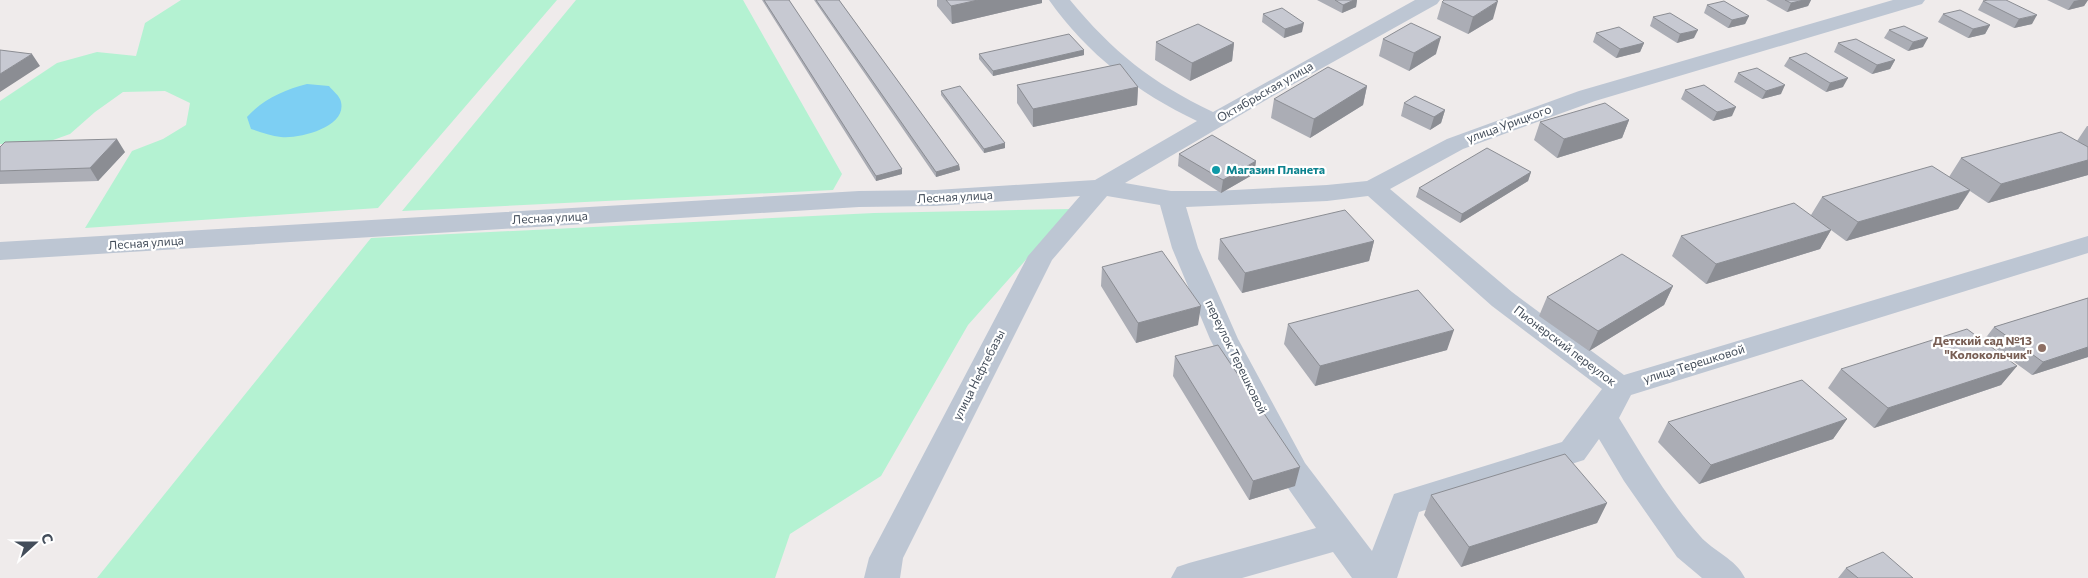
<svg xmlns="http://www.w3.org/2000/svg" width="2088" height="578" viewBox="0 0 2088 578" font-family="Commissioner,sans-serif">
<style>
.green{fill:#b4f2d2}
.water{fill:#7dcff3}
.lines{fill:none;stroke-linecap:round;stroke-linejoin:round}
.minor{fill:#bdc6d3;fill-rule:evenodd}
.wall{fill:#abadb5}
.shaded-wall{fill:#8b8d93}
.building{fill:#c7c9d2;stroke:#8b8d93}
.culture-dot{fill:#0f9aa8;stroke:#fff;stroke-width:2}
.education-dot{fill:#8d6e63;stroke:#fff;stroke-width:2}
.labels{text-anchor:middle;stroke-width:4.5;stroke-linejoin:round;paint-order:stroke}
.street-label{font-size:12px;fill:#434d5a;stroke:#fff}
.culture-label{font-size:12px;font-weight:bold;fill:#0d838f;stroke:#fff;text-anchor:start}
.education-label{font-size:12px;font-weight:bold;fill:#785e54;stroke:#fff;text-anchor:end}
</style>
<rect width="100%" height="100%" fill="#efebeb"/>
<path class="green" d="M181 0H557L378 208 85 228 132 151 163 139 186 125 190 103 165 91 123 92 95 112 70 134 42 144H0V101L57 63 97 52 136 56 145 23Z
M576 0H743L842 174 833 190 402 211Z
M1071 209 968 325 881 476 790 534 775 578H97L371 238 874 213Z"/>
<path class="water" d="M307 84 329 86C333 91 340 96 341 102 347 127 300 139 281 137 271 136 261 132 251 129L247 117C263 99 284 90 307 84Z"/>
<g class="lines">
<path class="minor" d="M1049 0H1070C1113 52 1152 83 1213 112L1415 0H1440L1437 4 1290 86 1125 183 1171 191H1215L1327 185 1367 181 1447 139 1579 91 1893 0H1925L1922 4 1595 101 1463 149 1390 189 1512 292 1624 375 2088 236V253L1631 395 1619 418C1643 457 1669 501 1700 536 1714 552 1735 558 1745 578H1702L1677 557 1624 481 1599 439 1584 460 1419 512 1397 578H1352L1333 552 1242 578H1171L1177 567 1189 563 1316 528 1283 481 1210 339 1172 248 1160 205 1107 196 1052 260 903 558 900 578H864L869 558 1028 256 1080 196 936 206 859 207 0 260V242L859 191 936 190 1095 180 1197 121C1138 93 1087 54 1049 0ZM1368 196 1492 306 1602 389 1562 442 1394 494 1372 551 1305 463 1238 339 1198 248 1186 207 1327 201Z"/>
</g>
<path class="wall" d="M762 0H789L902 174 876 181Z
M814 0H839L959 165 960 170 936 177Z
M937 0H1042V3L952 24 937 6Z
M1317 0H1357L1356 7 1342 13Z
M1766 0H1811L1808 6 1787 12Z
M2047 0H2088L2084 6 2068 10Z
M1983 1 2032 24 2014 28 1978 10Z
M1442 2 1493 19 1468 34 1437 19Z
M1707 5 1749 16 1745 24 1728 28 1704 13Z
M1263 14 1302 32 1284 38 1262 22Z
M1943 14 1990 25 1985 34 1968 38 1938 22Z
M1653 17 1694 38 1677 43 1650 26Z
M1889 30 1923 47 1908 51 1884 38Z
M1596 33 1644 43 1640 52 1616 58 1593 42Z
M1383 39 1436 54 1409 71 1379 56Z
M1156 42 1234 43 1232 61 1190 81 1155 60Z
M1838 43 1895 60 1890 69 1872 74 1834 52Z
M1084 50V55L993 76 979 59V54Z
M1789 58 1843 87 1826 92 1784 66Z
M1738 73 1781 94 1762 99 1734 82Z
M1017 85 1138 87 1137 105 1033 127 1017 103Z
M1367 86 1363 105 1310 138 1271 118 1274 99Z
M1685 90 1732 116 1713 121 1681 99Z
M941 91 1005 143V148L984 153 941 95Z
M1404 103 1445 110 1441 123 1430 130 1401 116Z
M1629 120 1622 138 1557 158 1534 140 1540 122Z
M2087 126H2088V175L1988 203 1970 191 1958 209 1846 241 1831 230 1820 249 1706 284 1672 256 1681 236 1811 215 1822 197 1949 177 1961 158 2077 141Z
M0 147 125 152 98 181 0 184Z
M1179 154 1256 161 1254 174 1221 193 1178 166Z
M1531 172 1528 181 1460 223 1416 197 1419 188Z
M1220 239 1374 241 1369 261 1242 293 1218 259Z
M1102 267 1198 325 1136 343 1101 286Z
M1673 286 1664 305 1589 351 1539 316 1547 297Z
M2088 298V357L2032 375 1984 340 1994 327Z
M1288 324 1447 350 1315 386 1284 344Z
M1175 356 1295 486 1249 500 1173 376Z
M2017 366 2001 385 1874 428 1828 388 1841 369Z
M1847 419 1833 439 1699 484 1658 442 1668 422Z
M1431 495 1607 503 1597 523 1461 567 1424 515Z
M1846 568 1913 578H1838Z"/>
<path class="shaded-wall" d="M978 0H1042V3L952 24 951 6Z
M1354 0H1357L1356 7 1342 13 1343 5Z
M1804 0H1811L1808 6 1787 12 1791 3Z
M2079 0H2088L2084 6 2068 10 2074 1Z
M1498 1 1493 19 1468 34 1473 17Z
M2037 15 2032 24 2014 28 2019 19Z
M1749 16 1745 24 1728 28 1732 20Z
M1304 23 1302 32 1284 38 1285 29Z
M1990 25 1985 34 1968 38 1973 29Z
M1698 30 1694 38 1677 43 1680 34Z
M1441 37 1436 54 1409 71 1414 53Z
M1928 38 1923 47 1908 51 1913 42Z
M1234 43 1232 61 1190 81 1192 63Z
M1644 43 1640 52 1616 58 1620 49Z
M1084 50V55L993 76V71Z
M32 54 40 66 0 92V74Z
M1895 60 1890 69 1872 74 1877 65Z
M1848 78 1843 87 1826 92 1830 83Z
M1785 85 1781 94 1762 99 1766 91Z
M1367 86 1363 105 1310 138 1314 119Z
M1138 87 1137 105 1033 127V109Z
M1736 107 1732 116 1713 121 1717 112Z
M1445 110 1441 123 1430 130 1434 117Z
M1629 120 1622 138 1557 158 1564 139Z
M117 139 125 152 98 181 90 168Z
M1005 143V148L984 153V149Z
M2088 160V175L1988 203 2001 184Z
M1256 161 1254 174 1221 193 1223 180Z
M959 165 960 170 936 177V172Z
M902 169V174L876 181V176Z
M1531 172 1528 181 1460 223 1462 214Z
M1970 190 1958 209 1846 241 1858 222Z
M1831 230 1820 249 1706 284 1716 264Z
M1374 241 1369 261 1242 293 1245 273Z
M1673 286 1664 305 1589 351 1598 331Z
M1201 306 1198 325 1136 343 1138 323Z
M1454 330 1447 350 1315 386 1320 366Z
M2088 347V357L2032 375 2043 362Z
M2017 366 2001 385 1874 428 1888 408Z
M1847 419 1833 439 1699 484 1711 465Z
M1300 467 1295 486 1249 500 1253 481Z
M1607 503 1597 523 1461 567 1469 547Z"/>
<path class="building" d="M764 0H789L902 169 876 176Z
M816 0H839L959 165 936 172Z
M946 0H978L951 6Z
M1335 0H1354L1343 5Z
M1444 0H1495L1498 1 1473 17 1442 2Z
M1785 0H1804L1791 3Z
M1988 0H2006L2037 15 2019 19 1983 1Z
M1724 1 1749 16 1732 20 1707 5Z
M1282 8 1304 23 1285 29 1263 14Z
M1960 10 1990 25 1973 29 1943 14Z
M1670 13 1698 30 1680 34 1653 17Z
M1411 23 1441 37 1414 53 1383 39Z
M1198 24 1234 43 1192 63 1156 42Z
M1904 26 1928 38 1913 42 1889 30Z
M1619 27 1644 43 1620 49 1596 33Z
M1069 34 1084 50 993 71 979 54Z
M1856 39 1895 60 1877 65 1838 43Z
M0 50 32 54 0 74Z
M1806 53 1848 78 1830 83 1789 58Z
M1120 64 1138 87 1033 109 1017 85Z
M1328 67 1367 86 1314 119 1274 99Z
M1757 68 1785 85 1766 91 1738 73Z
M1704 85 1736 107 1717 112 1685 90Z
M960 86 1005 143 984 149 941 91Z
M1415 96 1445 110 1434 117 1404 103Z
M1605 103 1629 120 1564 139 1540 122Z
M2061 132 2088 147V160L2001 184 1961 158Z
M1212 135 1256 161 1223 180 1179 154Z
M117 139 90 168 0 171V147L5 142Z
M1487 148 1531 172 1462 214 1419 188Z
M1932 166 1970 190 1858 222 1822 197Z
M1794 203 1831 230 1716 264 1681 236Z
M1345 210 1374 241 1245 273 1220 239Z
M1162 251 1201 306 1138 323 1102 267Z
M1622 254 1673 286 1598 331 1547 297Z
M1418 290 1454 330 1320 366 1288 324Z
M2088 298V347L2043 362 1994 327Z
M1967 329 2017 366 1888 408 1841 369Z
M1218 345 1300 467 1253 481 1175 356Z
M1802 380 1847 419 1711 465 1668 422Z
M1565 454 1607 503 1469 547 1431 495Z
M1883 552 1913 578H1858L1846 568Z"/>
<circle class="culture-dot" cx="1216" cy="170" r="5"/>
<circle class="education-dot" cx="2042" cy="348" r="5"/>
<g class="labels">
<g class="street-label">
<text transform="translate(1265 92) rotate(-30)" y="4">Октябрьская улица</text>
<text transform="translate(1509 124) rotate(-20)" y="4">улица Урицкого</text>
<text transform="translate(955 197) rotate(-3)" y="4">Лесная улица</text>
<text transform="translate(550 218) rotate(-3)" y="4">Лесная улица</text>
<text transform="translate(146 243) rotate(-4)" y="4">Лесная улица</text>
<text transform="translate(1565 346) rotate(37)" y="4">Пионерский переулок</text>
<text transform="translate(1236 357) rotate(64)" y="4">переулок Терешковой</text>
<text transform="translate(1694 364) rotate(-17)" y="4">улица Терешковой</text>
<text transform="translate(979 375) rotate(-63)" y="4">улица Нефтебазы</text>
</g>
<g class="culture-label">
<text x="1226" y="174">Магазин Планета</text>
</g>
<g class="education-label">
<text x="2032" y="345">Детский сад №13<tspan x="2032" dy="14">"Колокольчик"</tspan></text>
</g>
</g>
<g transform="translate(35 543) rotate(69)" stroke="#ffffff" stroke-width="4" paint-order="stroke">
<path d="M0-4L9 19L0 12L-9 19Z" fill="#434d5a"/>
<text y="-8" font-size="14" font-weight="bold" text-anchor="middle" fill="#434d5a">С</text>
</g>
</svg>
